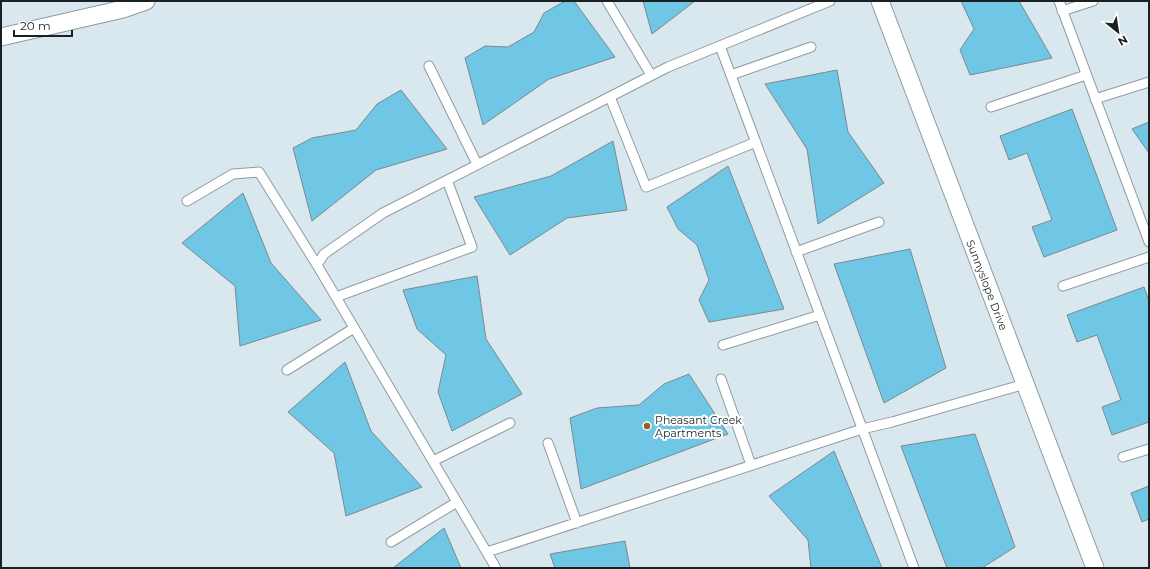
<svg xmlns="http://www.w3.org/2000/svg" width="1150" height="569" viewBox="0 0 1150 569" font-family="Montserrat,sans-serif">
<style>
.building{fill:#70c6e5;stroke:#7b8a8f}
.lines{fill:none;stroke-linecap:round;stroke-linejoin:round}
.lane-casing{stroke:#8d9ca1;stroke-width:11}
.street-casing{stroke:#8d9ca1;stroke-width:19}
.lane{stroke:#fff;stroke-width:9}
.street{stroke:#fff;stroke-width:17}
.poi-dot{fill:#98601a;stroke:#fff;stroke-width:1.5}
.labels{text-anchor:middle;stroke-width:4;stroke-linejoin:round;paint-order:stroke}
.street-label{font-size:11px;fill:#1b2123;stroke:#fff}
.poi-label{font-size:11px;fill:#1b2123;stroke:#fff;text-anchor:start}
</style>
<rect width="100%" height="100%" fill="#d9e8ee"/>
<path class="building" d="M565 1H574L615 57 549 79 483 125 465 58 485 46 508 47 534 32 544 13Z
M643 1H695L652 34Z
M961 1H1019L1052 58 970 75 960 50 974 29Z
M837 70 848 132 884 183 818 224 807 149 765 84Z
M401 90 447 149 376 170 312 221 293 148 312 138 356 130 377 104Z
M1072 109 1117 230 1044 257 1032 227 1052 220 1027 153 1009 160 1000 136Z
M1149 122V153L1132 129Z
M613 141 627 210 567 218 510 255 474 197 551 176Z
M728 166 784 309 709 322 699 300 709 280 697 245 678 229 667 207Z
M243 193 271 263 321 320 240 346 235 286 182 243Z
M910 249 946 368 884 403 834 264Z
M477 276 486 339 522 394 452 431 438 392 446 355 417 329 403 290Z
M1144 287 1149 301V422L1112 435 1102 407 1121 400 1097 335 1077 342 1067 315Z
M345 362 371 431 422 487 346 516 334 453 288 412Z
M689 374 728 434 581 489 570 418 597 408 639 405 664 384Z
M975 434 1015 547 982 568H947L901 446Z
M834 451 882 568H811L808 540 769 496Z
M1149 486V519L1142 522 1131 493Z
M444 528 461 568H393Z
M625 541 630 568H555L550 554Z"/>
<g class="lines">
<g class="lane-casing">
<path id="lane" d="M607 1 651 75
M1059 1 1149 242
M1062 11 1093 1
M720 46 914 568
M429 66 477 164
M731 75 811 47
M610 97 646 187 756 142
M1095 99 1149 82
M991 107 1086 75
M187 201 233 174 259 172 317 265
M796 252 879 222
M1063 286 1149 257
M336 297 472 247 447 180
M723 345 820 315
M287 370 354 328
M721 379 751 465
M548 443 577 523
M1123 457 1149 449
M433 461 510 423
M391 542 457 502
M487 552 862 429 892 422 1025 384
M496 568 317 265 324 254 383 213 668 67 830 1"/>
</g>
<g class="street-casing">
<path id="street" d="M880 1 1095 568
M1 37 123 9 146 1"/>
</g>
<use href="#lane" class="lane"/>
<use href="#street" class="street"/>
</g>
<circle class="poi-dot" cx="647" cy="426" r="4"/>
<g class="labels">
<g class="street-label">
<text transform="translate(987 285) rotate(69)" y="4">Sunnyslope Drive</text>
</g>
<g class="poi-label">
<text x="655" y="424">Pheasant Creek<tspan x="655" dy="13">Apartments</tspan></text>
</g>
</g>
<rect width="1150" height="569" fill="none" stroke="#1b2123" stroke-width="4"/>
<g transform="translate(1118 32) rotate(150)" stroke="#ffffff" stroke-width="3" paint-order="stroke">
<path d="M0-3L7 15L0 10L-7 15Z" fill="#1b2123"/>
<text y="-6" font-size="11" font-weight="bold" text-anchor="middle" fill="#1b2123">N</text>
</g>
<path d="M14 30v6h58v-6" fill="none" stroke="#1b2123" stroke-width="2"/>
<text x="20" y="30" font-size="12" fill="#1b2123" stroke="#ffffff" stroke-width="3" paint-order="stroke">20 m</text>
</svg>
